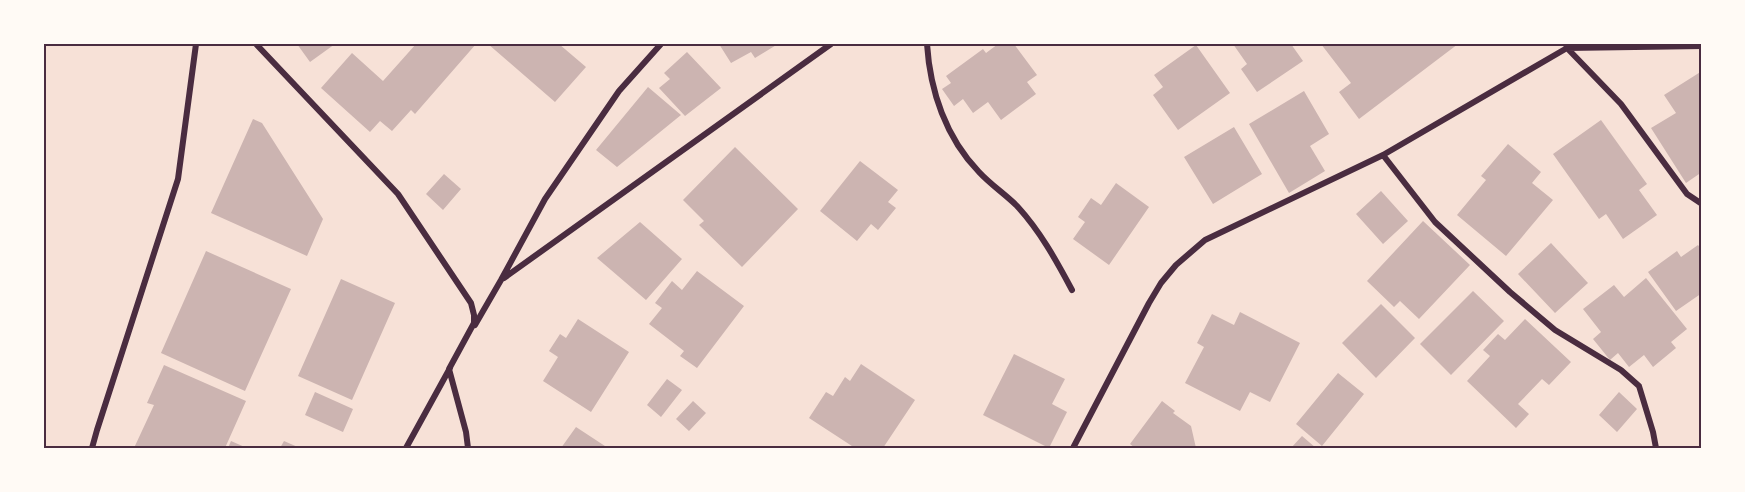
<svg xmlns="http://www.w3.org/2000/svg" width="1745" height="492" viewBox="0 0 1745 492" font-family="'PT Sans Narrow',sans-serif">
<style>
.building{fill:#ccb4b1}
.lines{fill:none;stroke-linecap:round;stroke-linejoin:round}
.minor{stroke:#4a2c40;stroke-width:6}
.neatline{fill:none;stroke:#4a2c40;stroke-width:2}
</style>
<rect width="100%" height="100%" fill="#f7e1d7"/>
<path class="building" d="M297 44H335L310 62Z
M416 44H476L415 114 411 110 392 131 380 121 370 132 321 88 352 53 383 81Z
M488 44H559L586 67 555 102Z
M719 44H778L755 58 751 52 731 63Z
M998 44H1014L1037 75 1027 82 1036 94 1001 120 988 102 973 113 963 99 954 106 942 89 951 83 946 76 983 49 986 53Z
M1233 44H1291L1303 61 1257 92 1241 69 1247 64Z
M1321 44H1458L1359 119 1339 92 1351 83Z
M1196 45 1230 93 1178 130 1153 95 1163 87 1154 75Z
M687 52 721 88 685 116 659 88 670 79 664 73Z
M1702 71V172L1686 183 1651 128 1676 113 1664 95Z
M648 87 681 115 617 167 596 150Z
M1304 91 1329 134 1310 146 1325 171 1289 193 1249 124Z
M253 119 262 123 323 219 307 256 211 213Z
M1601 120 1647 184 1639 190 1657 215 1623 239 1606 214 1599 219 1553 154Z
M1234 127 1262 174 1213 204 1184 157Z
M1508 144 1541 172 1532 183 1553 200 1506 256 1457 215 1486 180 1481 176Z
M735 147 798 209 742 267 699 225 704 221 683 200Z
M860 161 898 190 888 202 896 208 878 230 871 224 857 241 820 211Z
M444 174 461 189 443 210 426 194Z
M1116 183 1149 207 1109 265 1073 239 1085 222 1078 217 1091 198 1101 205Z
M1381 191 1408 221 1383 244 1356 214Z
M1423 221 1470 265 1419 319 1400 301 1394 307 1367 281Z
M640 222 682 259 646 300 597 258Z
M1551 243 1588 283 1555 313 1518 274Z
M1698 245 1702 250V293L1676 311 1648 272 1677 251 1681 257Z
M206 251 291 289 245 391 161 353Z
M697 271 744 306 697 368 680 356 684 351 649 324 662 308 655 303 672 281 682 290Z
M1646 278 1687 329 1671 342 1676 348 1653 367 1644 355 1629 367 1618 353 1610 360 1593 339 1601 332 1583 309 1614 285 1624 297Z
M341 279 395 303 352 400 298 376Z
M1473 291 1504 321 1451 375 1420 344Z
M1381 304 1415 338 1376 378 1342 343Z
M1240 312 1300 343 1270 402 1250 392 1240 411 1185 383 1204 347 1197 343 1212 314 1234 325Z
M578 319 629 352 591 412 543 381 558 357 549 351 560 334 566 338Z
M1525 319 1571 362 1549 385 1542 379 1518 404 1529 414 1516 428 1467 381 1490 356 1483 350 1498 334 1505 340Z
M1014 354 1065 379 1052 404 1067 412 1049 448 983 415Z
M861 364 915 400 883 448H855L809 418 826 392 833 396 845 377 850 381Z
M164 365 246 401 225 448H134L154 405 147 403Z
M1338 373 1364 394 1322 446 1296 424Z
M667 379 682 390 661 417 647 405Z
M315 392 353 409 343 432 305 415Z
M1619 392 1637 409 1617 432 1599 415Z
M693 401 706 413 689 431 676 419Z
M1162 401 1175 411 1173 413 1191 426 1196 448H1135L1130 444Z
M576 427 608 448H561Z
M1302 436 1316 448H1291Z
M231 441 247 448H228Z
M284 441 300 448H280Z"/>
<g class="lines">
<path class="minor" d="M256 44 398 194 471 303 474 315V323L449 369 466 432 468 448
M927 44C930 91 946 138 979 172 991 185 1005 194 1017 206 1040 231 1056 260 1072 290
M1566 44 1567 48 1621 104 1687 194 1702 204
M1383 155 1435 222 1510 292 1555 330 1621 370 1639 386 1653 432 1656 448
M504 278 831 44
M475 325 501 280 545 199 619 91 661 44
M92 448 97 430 178 179 196 44
M406 448 450 368
M1073 448 1149 303 1161 283 1176 265 1205 240 1383 155 1567 48 1702 46"/>
</g>
<rect width="1745" height="492" fill="none" stroke="#fffaf5" stroke-width="90"/>
<rect x="45" y="45" width="1655" height="402" class="neatline"/>
</svg>
